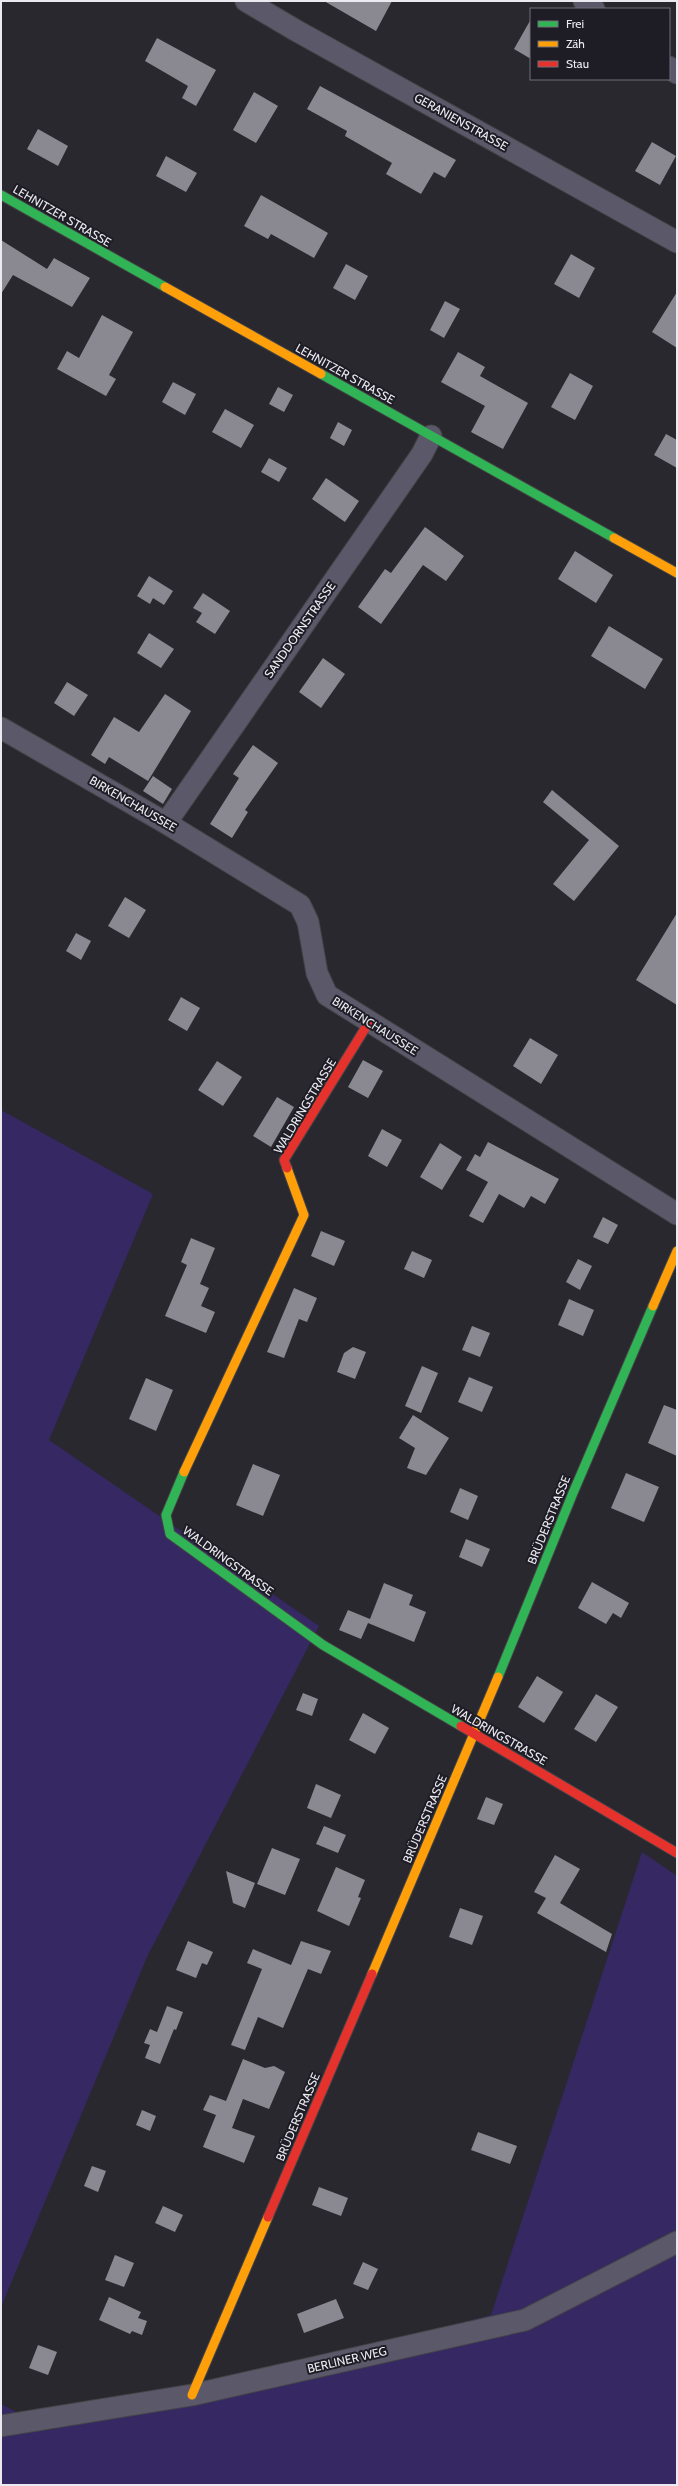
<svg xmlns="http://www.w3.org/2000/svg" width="678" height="2486" viewBox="0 0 678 2486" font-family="Cabin,sans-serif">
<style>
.green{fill:#362863}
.building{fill:#8a8992}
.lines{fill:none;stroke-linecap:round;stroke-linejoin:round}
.street-casing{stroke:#454448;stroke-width:23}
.fast-casing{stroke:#454448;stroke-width:11}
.slow-casing{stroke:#454448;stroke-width:11}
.jam-casing{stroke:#454448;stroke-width:11}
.street{stroke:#5b5969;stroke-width:21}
.fast{stroke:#30b455;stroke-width:9}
.slow{stroke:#ff9f0a;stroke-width:9}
.jam{stroke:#e5322d;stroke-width:9}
.labels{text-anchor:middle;stroke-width:4;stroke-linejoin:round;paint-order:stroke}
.street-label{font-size:12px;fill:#ebeaf1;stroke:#1e1d26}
</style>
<rect width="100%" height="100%" fill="#29282e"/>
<path class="green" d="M1 1110 153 1194 49 1440 319 1626 147 1957 1 2307Z
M642 1852 677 1876V2485H1V2404L50 2430 491 2315Z"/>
<path class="building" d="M324 1H392L376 31Z
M531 19V59L514 49Z
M157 38 216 70 196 106 182 98 188 86 145 61Z
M320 86 456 160 445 178 434 172 421 194 386 174 392 163 345 136 347 131 307 109Z
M254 92 278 106 256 143 233 130Z
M38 129 68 146 58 166 27 149Z
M652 142 676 156 660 185 635 171Z
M166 156 197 173 186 192 156 176Z
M261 195 328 233 314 258 271 234 268 239 244 226Z
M1 240 47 269 54 258 90 278 72 307 13 275 1 294Z
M571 254 595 268 579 298 554 284Z
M346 264 368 276 355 300 333 288Z
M677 292V348L652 332Z
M445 301 460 309 444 338 430 330Z
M102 315 133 332 109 375 116 379 106 396 57 369 67 351 79 358Z
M458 352 485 367 480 376 528 403 503 449 471 432 485 406 441 382Z
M570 373 593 386 575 420 551 407Z
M173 382 196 394 185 415 162 402Z
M278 387 293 395 284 412 269 404Z
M225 409 254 425 241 448 212 432Z
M338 422 352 430 344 446 330 438Z
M666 434 677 440V468L654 455Z
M269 458 287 468 279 482 261 472Z
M326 478 359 501 345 522 312 499Z
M425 527 464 556 446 581 423 565 381 624 358 607 385 569 391 573Z
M575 551 613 575 596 603 558 579Z
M149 576 173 591 164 605 153 598 150 604 137 596Z
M203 593 230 611 215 634 196 622 202 613 193 608Z
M609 626 663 659 645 689 591 656Z
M149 633 174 649 161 668 137 653Z
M323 658 345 674 321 708 299 692Z
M67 682 88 695 74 716 54 703Z
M165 694 191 711 148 781 109 757 105 764 91 755 114 717 139 732Z
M253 745 278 763 245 810 248 812 232 838 210 824 239 778 233 774Z
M153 776 172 789 163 804 143 791Z
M552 790 619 846 574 901 553 884 589 840 543 802Z
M125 897 146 910 129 938 108 926Z
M677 913V1005L636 980Z
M76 933 91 941 81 960 66 951Z
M181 997 200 1008 187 1031 168 1020Z
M530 1038 558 1055 541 1084 513 1066Z
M363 1060 383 1071 368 1098 348 1087Z
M217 1061 242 1077 223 1106 198 1090Z
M277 1097 294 1107 271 1147 253 1136Z
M382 1129 402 1140 387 1167 368 1156Z
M488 1142 559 1179 545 1204 531 1196 524 1208 499 1194 483 1223 469 1216 488 1182 466 1170 475 1154 480 1157Z
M440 1143 462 1157 442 1190 420 1177Z
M603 1217 618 1225 608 1244 593 1237Z
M321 1231 345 1241 334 1266 311 1256Z
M191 1238 215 1248 200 1284 209 1288 201 1306 215 1312 206 1333 165 1316 187 1265 181 1262Z
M412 1251 432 1260 424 1278 404 1269Z
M578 1259 592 1266 580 1290 566 1282Z
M294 1288 317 1298 307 1322 299 1319 284 1358 267 1352Z
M569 1299 594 1310 583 1336 558 1325Z
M472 1326 490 1333 480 1357 462 1350Z
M353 1347 366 1352 355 1379 337 1372 344 1353Z
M422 1366 438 1373 421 1413 405 1406Z
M469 1377 493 1387 482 1412 458 1402Z
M146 1378 173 1390 156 1431 129 1419Z
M664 1405 677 1410V1456L648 1443Z
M413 1415 449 1438 426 1475 407 1468 415 1448 399 1438Z
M253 1464 280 1475 263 1516 236 1505Z
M626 1473 659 1487 644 1522 611 1508Z
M460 1488 478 1496 468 1520 450 1512Z
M466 1539 490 1549 482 1567 459 1557Z
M592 1582 629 1603 621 1618 613 1613 606 1624 578 1608Z
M384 1583 413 1595 409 1605 426 1612 414 1642 368 1623 361 1639 339 1630 348 1610 370 1619Z
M537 1676 563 1692 544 1723 518 1707Z
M303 1693 318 1699 312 1716 296 1710Z
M596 1694 618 1707 596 1742 574 1729Z
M363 1713 389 1728 375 1754 349 1740Z
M316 1784 341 1795 331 1818 307 1808Z
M486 1797 503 1804 494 1825 477 1819Z
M324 1826 346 1835 338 1853 316 1844Z
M272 1848 300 1859 285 1895 257 1884Z
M555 1855 580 1869 560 1903 612 1934 606 1952 537 1913 546 1898 534 1892Z
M336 1867 365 1880 358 1897 361 1898 349 1926 317 1911Z
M226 1871 255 1883 245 1908 233 1903Z
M460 1908 483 1916 472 1945 449 1937Z
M188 1941 213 1952 207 1965 202 1963 196 1978 176 1970Z
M301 1941 331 1951 321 1974 308 1969 283 2028 258 2017 245 2050 231 2045 262 1969 247 1963 253 1949 291 1965Z
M167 2006 183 2012 176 2030 174 2029 160 2064 145 2058 150 2045 144 2043 150 2029 157 2032Z
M243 2059 265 2068 274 2066 285 2072 269 2109 243 2099 232 2128 255 2136 244 2163 203 2147 216 2115 203 2110 210 2095 226 2101Z
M142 2110 156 2116 150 2131 136 2125Z
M478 2132 517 2146 510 2164 471 2150Z
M92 2166 106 2171 98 2192 84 2186Z
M319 2187 348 2198 341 2216 312 2205Z
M163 2206 183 2215 175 2232 155 2223Z
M115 2255 134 2263 124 2287 105 2280Z
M363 2262 378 2269 368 2290 353 2284Z
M109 2297 141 2312 138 2318 147 2321 142 2335 132 2331 130 2334 99 2320Z
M336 2299 344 2318 304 2333 297 2314Z
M38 2345 57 2352 48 2375 29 2368Z"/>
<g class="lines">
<g class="street-casing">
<path id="street" d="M246 1 297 31 677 242
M584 1 594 9
M669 67 677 73
M1 728 166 823 300 905 308 922 317 973 327 995 677 1214
M166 823 422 454 431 436
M1 2426 192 2395 525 2320 677 2242"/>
</g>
<g class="fast-casing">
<path id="fast" d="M1 195 165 287
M321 374 614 538
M184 1472 166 1515 170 1534 323 1645 461 1726
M498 1677 573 1493 653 1306"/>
</g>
<g class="slow-casing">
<path id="slow" d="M165 287 321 374
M614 538 677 573
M653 1306 677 1251
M184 1472 304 1215 287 1168
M372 1974 498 1677
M192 2395 268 2217"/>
</g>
<g class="jam-casing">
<path id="jam" d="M287 1168 284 1160 369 1022
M461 1726 677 1853
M268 2217 372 1974"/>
</g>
<use href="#street" class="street"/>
<use href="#fast" class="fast"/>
<use href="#slow" class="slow"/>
<use href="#jam" class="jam"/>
</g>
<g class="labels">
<g class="street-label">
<text transform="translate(461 122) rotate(29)" y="4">GERANIENSTRASSE</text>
<text transform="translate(62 216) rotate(30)" y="4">LEHNITZER STRASSE</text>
<text transform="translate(345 374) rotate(29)" y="4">LEHNITZER STRASSE</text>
<text transform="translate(300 630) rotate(-55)" y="4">SANDDORNSTRASSE</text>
<text transform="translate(133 804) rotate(30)" y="4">BIRKENCHAUSSEE</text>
<text transform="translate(375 1026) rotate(32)" y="4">BIRKENCHAUSSEE</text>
<text transform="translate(305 1106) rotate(-59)" y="4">WALDRINGSTRASSE</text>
<text transform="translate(549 1520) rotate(-68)" y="4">BRÜDERSTRASSE</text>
<text transform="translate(228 1561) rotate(36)" y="4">WALDRINGSTRASSE</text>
<text transform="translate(499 1735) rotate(30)" y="4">WALDRINGSTRASSE</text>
<text transform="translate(425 1819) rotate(-67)" y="4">BRÜDERSTRASSE</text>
<text transform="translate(298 2117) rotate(-67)" y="4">BRÜDERSTRASSE</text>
<text transform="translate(347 2360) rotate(-13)" y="4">BERLINER WEG</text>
</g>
</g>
<rect width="678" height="2486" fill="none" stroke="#ebeaf1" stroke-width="4"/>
<rect x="530" y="8" width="140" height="72" fill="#1e1d26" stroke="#706f77"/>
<rect x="538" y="21" width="20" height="6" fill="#30b455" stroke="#706f77"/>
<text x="566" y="28" font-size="12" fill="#ebeaf1">Frei</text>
<rect x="538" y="41" width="20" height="6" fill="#ff9f0a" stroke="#706f77"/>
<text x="566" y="48" font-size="12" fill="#ebeaf1">Zäh</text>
<rect x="538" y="61" width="20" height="6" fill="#e5322d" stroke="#706f77"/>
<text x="566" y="68" font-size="12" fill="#ebeaf1">Stau</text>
</svg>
